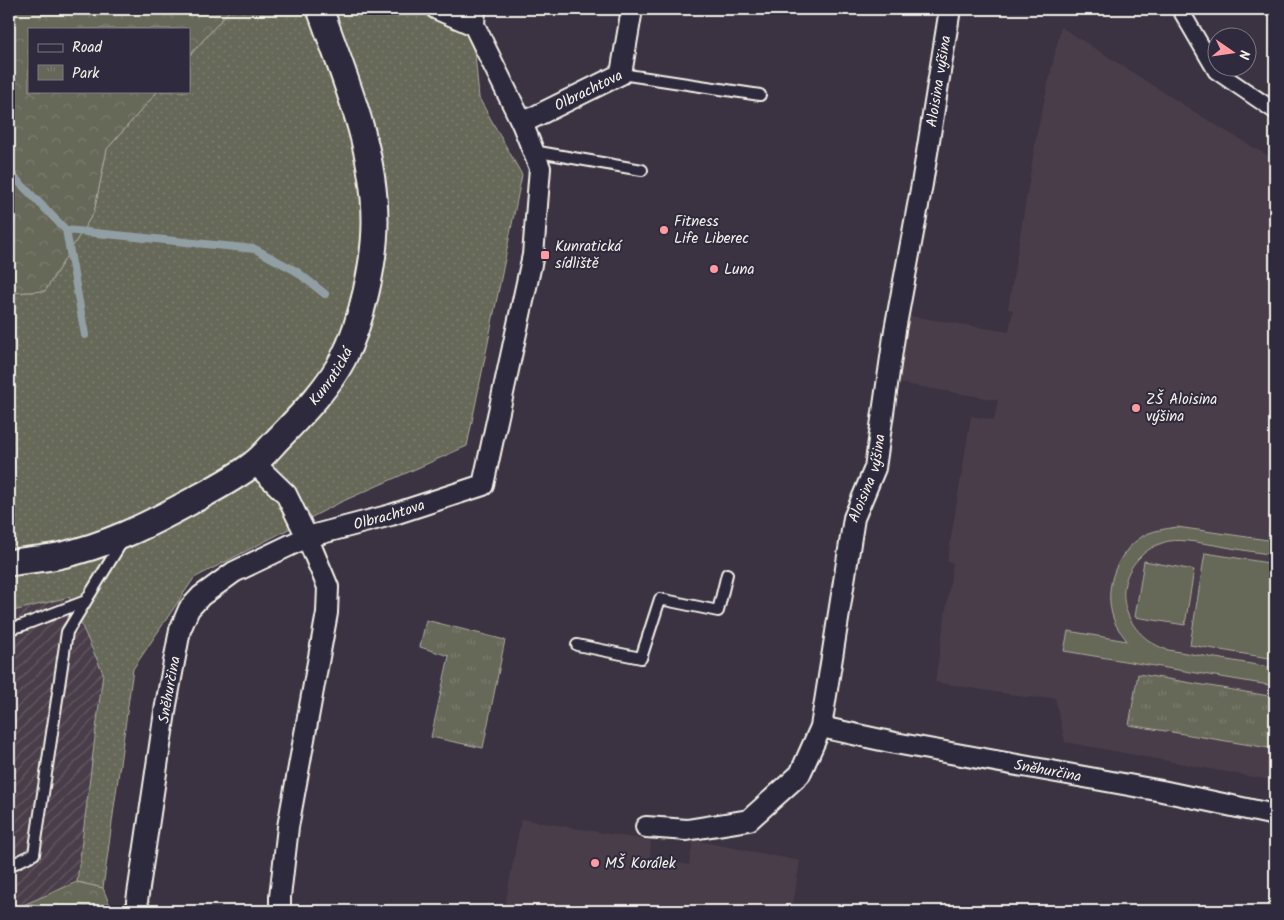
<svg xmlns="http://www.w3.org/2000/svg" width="1284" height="920" viewBox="0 0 1284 920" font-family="Kalam,sans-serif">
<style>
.built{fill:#493e48}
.industrial{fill:url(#industrial-furrows)}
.grass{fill:url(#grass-dots);stroke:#adaca0}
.forest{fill:url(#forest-crowns);stroke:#adaca0}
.park{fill:url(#park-tufts);stroke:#adaca0}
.garden{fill:#666758;stroke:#adaca0}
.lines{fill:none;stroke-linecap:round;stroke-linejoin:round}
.stream{stroke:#919fa4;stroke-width:8}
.service-casing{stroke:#f4f1e8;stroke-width:14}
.pedestrian-casing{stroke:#f4f1e8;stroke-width:19}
.minor-casing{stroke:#f4f1e8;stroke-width:24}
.tertiary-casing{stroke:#f4f1e8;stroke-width:29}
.service{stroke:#2f2a3d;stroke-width:10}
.pedestrian{stroke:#2f2a3d;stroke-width:15}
.minor{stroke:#2f2a3d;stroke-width:20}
.tertiary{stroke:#2f2a3d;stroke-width:25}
.poi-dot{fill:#ff9aa2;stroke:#2f2a3d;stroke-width:2}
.labels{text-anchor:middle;stroke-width:4;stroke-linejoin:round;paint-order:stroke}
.street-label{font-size:15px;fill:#f4f1e8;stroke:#2f2a3d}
.poi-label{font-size:15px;fill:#f4f1e8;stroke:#2f2a3d;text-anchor:start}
</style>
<defs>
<pattern id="industrial-furrows" width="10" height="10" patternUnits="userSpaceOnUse" patternTransform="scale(1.25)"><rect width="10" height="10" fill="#493e48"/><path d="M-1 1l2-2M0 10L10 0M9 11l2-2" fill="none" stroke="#645a62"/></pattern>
<pattern id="grass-dots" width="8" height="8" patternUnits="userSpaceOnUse" patternTransform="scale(1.25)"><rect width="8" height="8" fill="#666758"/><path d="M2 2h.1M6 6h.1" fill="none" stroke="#7c7d70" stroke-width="1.8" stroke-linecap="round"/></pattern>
<pattern id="forest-crowns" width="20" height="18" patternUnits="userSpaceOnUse" patternTransform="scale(1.25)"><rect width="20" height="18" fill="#666758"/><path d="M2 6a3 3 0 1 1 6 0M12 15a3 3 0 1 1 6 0" fill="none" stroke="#7c7d70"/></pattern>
<pattern id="park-tufts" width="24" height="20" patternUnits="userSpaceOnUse" patternTransform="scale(1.25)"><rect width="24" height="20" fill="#666758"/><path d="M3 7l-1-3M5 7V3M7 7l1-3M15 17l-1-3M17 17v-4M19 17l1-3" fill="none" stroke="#7c7d70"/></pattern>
</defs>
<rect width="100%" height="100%" fill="#3b3342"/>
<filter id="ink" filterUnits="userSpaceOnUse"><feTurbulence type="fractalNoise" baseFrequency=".02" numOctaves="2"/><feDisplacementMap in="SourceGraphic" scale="10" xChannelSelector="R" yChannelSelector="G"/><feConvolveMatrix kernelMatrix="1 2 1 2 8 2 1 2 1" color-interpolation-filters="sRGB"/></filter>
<g filter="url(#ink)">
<path class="built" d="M1061 27 1209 121 1275 160V781L1065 742 1055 698 1025 697 935 682 953 563 947 562 971 416 994 420 998 400 898 383 906 332 910 316 1009 332 1013 310 1008 309 1037 133Z
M521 819 651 841 650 858 689 865 693 840 800 861 792 911H504Z"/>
<path class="industrial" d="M69 597 104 673 77 882 9 911V612Z"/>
<path class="grass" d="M231 9H471L479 98 522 175 467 446 341 502 194 578 133 669 103 888 77 882 103 673 69 597 9 612V293L45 291 94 212 107 149 158 91H189V56Z"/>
<path class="forest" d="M9 9H231L189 56V29H29V91H158L107 149 94 212 45 291 9 293Z
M77 882 103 888 112 911H9Z"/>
<path class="park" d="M426 620 505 640 483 748 431 737 449 656 420 647Z
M1138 674 1275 697V749L1129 725Z"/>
<path class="garden" d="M1177 527 1275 541V555C1255 552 1235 549 1215 545 1200 543 1184 539 1169 541 1160 543 1149 548 1142 555 1107 587 1126 637 1168 650L1275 668V686L1064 651 1068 631 1127 641C1124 636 1119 631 1116 625 1101 594 1114 554 1143 536 1153 530 1166 529 1177 527Z
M1205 553 1275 564V659L1190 645Z
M1144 561 1194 570 1185 625 1135 617Z"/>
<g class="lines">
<path class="stream" d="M9 172 66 230 255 249 296 271 325 294
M66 230 85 335"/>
<g class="service-casing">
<path id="service" d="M621 74 760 95
M533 151 642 170
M9 629 23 625 86 601
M577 645 641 658 660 599 718 611 727 574
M9 866 34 854 67 632 123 540"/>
</g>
<g class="pedestrian-casing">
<path id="pedestrian" d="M1180 9 1216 71 1275 111"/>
</g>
<g class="minor-casing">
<g id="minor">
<path d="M437 9 474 25"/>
<path id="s1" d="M522 123 621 74 632 9"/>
<path d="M254 463 286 494 307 537 328 587 327 613 288 827 280 897V911"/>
<path id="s2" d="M821 727 895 743 1162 791 1275 815"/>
<path id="s3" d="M646 827 687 830 749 820 800 774 821 727 854 518 875 468 895 330 922 184 950 9"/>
<path id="s4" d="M139 911 137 901 166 705 180 630 189 609 201 596 234 572 307 537 391 515 483 485 533 255 540 168 522 123 474 25 475 9"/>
</g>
</g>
<g class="tertiary-casing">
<g id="tertiary">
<path id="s5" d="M9 563C25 560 42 559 58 556 106 546 148 525 190 502 212 490 234 479 253 464 263 457 271 446 280 437 303 413 327 389 343 359 362 322 375 262 375 221 375 147 344 77 320 9"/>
</g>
</g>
<use href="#service" class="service"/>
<use href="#pedestrian" class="pedestrian"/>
<use href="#minor" class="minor"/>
<use href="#tertiary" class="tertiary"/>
</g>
</g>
<g class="poi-dot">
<circle cx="664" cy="230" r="5"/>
<rect x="540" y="250" width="10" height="10" rx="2.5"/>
<circle cx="714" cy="269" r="5"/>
<circle cx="1136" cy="408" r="5"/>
<circle cx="595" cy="863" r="5"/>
</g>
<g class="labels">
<g class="street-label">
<text dy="5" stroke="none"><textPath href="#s3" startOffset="882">Aloisina výšina</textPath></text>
<text dy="5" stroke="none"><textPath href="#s1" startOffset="74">Olbrachtova</textPath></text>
<text dy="5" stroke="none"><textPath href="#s5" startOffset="384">Kunratická</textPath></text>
<text dy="5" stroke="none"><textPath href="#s3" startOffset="478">Aloisina výšina</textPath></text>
<text dy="5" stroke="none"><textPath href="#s4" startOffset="532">Olbrachtova</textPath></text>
<text dy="5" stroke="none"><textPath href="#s4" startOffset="224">Sněhurčina</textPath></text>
<text dy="5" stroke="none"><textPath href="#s2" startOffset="231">Sněhurčina</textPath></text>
</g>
<g class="poi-label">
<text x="674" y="226">Fitness<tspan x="674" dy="17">Life Liberec</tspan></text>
<text x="555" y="251">Kunratická<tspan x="555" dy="17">sídliště</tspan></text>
<text x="724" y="274">Luna</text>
<text x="1146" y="404">ZŠ Aloisina<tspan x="1146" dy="17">výšina</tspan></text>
<text x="605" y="868">MŠ Korálek</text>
</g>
</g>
<rect width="1284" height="920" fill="none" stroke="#2f2a3d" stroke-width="30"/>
<rect x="15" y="15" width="1254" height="890" fill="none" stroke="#f4f1e8" stroke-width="2" filter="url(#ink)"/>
<rect x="28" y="28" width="162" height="65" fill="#2f2a3d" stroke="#7e7a81"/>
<rect x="38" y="44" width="25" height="8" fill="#2f2a3d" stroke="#7e7a81"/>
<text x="72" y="52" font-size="15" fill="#f4f1e8">Road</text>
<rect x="38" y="65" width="25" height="15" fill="url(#park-tufts)" stroke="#7e7a81"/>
<text x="72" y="78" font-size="15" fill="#f4f1e8">Park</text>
<g transform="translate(1232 52) rotate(103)"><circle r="24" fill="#2f2a3d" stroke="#7e7a81"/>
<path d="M0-4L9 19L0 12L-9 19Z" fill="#ff9aa2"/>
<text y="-8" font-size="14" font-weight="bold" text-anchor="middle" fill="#f4f1e8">N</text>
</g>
</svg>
